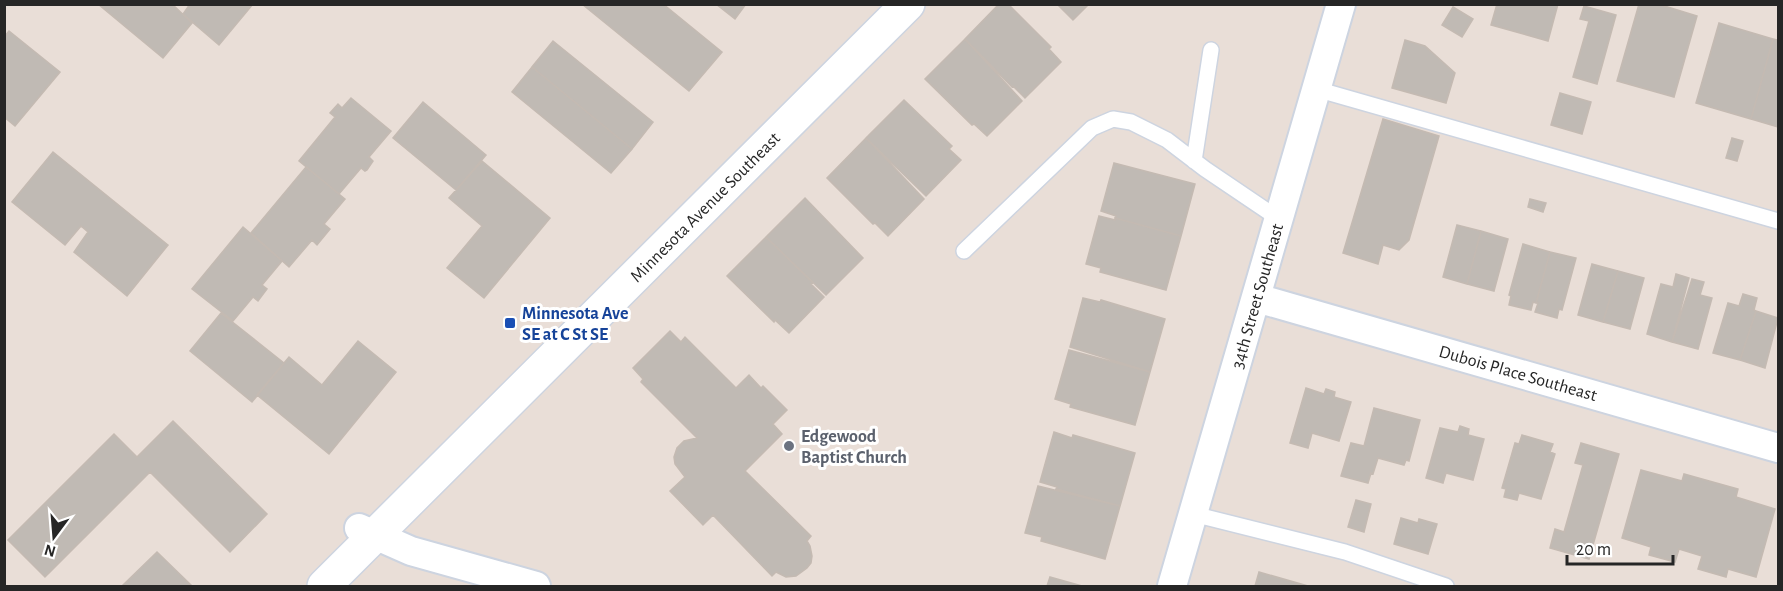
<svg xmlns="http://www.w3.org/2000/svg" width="1783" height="591" viewBox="0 0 1783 591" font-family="'Alegreya Sans',sans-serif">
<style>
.building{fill:#c0bab4;stroke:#c4bab2;stroke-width:1.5}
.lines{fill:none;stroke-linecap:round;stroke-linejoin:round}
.lane-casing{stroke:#cdd4e0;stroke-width:18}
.street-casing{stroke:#cdd4e0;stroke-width:32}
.secondary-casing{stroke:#cdd4e0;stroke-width:36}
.lane{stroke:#fff;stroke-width:15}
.street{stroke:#fff;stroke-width:28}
.secondary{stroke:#fff;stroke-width:33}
.transit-dot{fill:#1a4fb4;stroke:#fff;stroke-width:2}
.worship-dot{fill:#6b7280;stroke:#fff;stroke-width:2}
.labels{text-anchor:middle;stroke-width:6;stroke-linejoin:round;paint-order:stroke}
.street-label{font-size:18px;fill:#262626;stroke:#fff}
.transit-label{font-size:18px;font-weight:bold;fill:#164399;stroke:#fff;text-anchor:start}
.worship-label{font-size:18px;font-weight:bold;fill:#5b616d;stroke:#fff;text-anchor:start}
</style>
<rect width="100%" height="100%" fill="#e9ded7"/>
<path class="building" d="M98 4H172L192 23 163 58Z
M190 4H253L219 45 183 14Z
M582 4H663L722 52 689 91Z
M716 4H746L735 19Z
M999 4H1008L1051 47 1049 49 1061 62 1025 98 1013 86 1012 87 965 39Z
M1057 4H1089L1073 20Z
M1497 4H1558L1548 41 1491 25Z
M1658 4 1697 16 1674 97 1617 81 1639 4Z
M1584 6 1616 15 1597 84 1573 77 1589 21 1580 19Z
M1453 7 1473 19 1462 37 1442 25Z
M1719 23 1773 39 1751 119 1696 103Z
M9 31 60 72 15 126 4 117V37Z
M965 39 1022 101 987 136 974 124 972 125 925 79Z
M1773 39 1778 40V127L1751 119Z
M1405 40 1425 46 1455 73 1446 103 1392 88Z
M553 41 653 122 632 149 532 67Z
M532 67 632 149 611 173 512 92Z
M1560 93 1591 102 1582 134 1551 125Z
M351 98 391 131 369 157 373 161 367 170 365 171 361 168 339 194 299 161 335 117 330 113 338 104 342 108Z
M904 100 952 146 949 149 961 160 926 196 866 138Z
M423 102 486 155 456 190 393 138Z
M1383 119 1439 136 1409 240 1399 250 1383 245 1378 264 1343 253Z
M866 138 924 199 888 236 875 223 873 224 827 178Z
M1732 138 1743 141 1737 161 1726 158Z
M53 152 168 245 127 296 74 252 88 232 81 226 65 245 12 202Z
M482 161 550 218 484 298 447 268 482 226 449 198Z
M1114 163 1195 184 1181 236 1115 218 1116 216 1101 211Z
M306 167 345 199 324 224 330 229 317 245 312 240 289 267 251 233Z
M805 198 863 258 826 295 766 237Z
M1530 199 1546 203 1543 212 1528 207Z
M1099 216 1115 220V218L1181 236 1166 290 1100 272 1101 268 1086 264Z
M1457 225 1481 231 1467 284 1443 277Z
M243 227 282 261 262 285 267 289 258 301 253 297 233 321 192 289Z
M1481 231 1508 239 1494 291 1467 284Z
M766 237 813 283 811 284 824 297 789 333 775 320 774 322 727 276Z
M1523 244 1550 252 1536 303 1533 302 1531 310 1509 305 1511 296 1509 295Z
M1550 252 1576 258 1562 310 1559 309 1557 318 1535 312 1538 303H1536Z
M1592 264 1618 271 1603 322 1578 315Z
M1618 271 1644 278 1630 329 1603 322Z
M1676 274 1689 278 1672 342 1647 334 1661 284 1673 287Z
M1692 279 1704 282 1700 295 1712 298 1698 349 1672 342Z
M1743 294 1757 298 1754 310 1756 311 1740 360 1713 353 1728 303 1739 306Z
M1083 298 1100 302 1101 300 1165 319 1150 372 1070 347Z
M1756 311 1778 318 1765 368 1740 360Z
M221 313 284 363 252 402 190 351Z
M670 331 681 342 685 337 736 388 749 375 761 388 763 386 787 410 773 424 782 434 745 471 811 536 807 541 810 546 812 556 811 563 807 568 796 576 786 577 776 572 772 576 713 515 703 525 670 491 685 477 675 464 674 457 677 448 684 441 697 438 641 382 643 379 633 368Z
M358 341 396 372 329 454 257 395 289 357 322 385Z
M1069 350 1150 372 1135 425 1070 407 1071 404 1055 399Z
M1306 388 1324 394 1326 389 1335 392 1334 397 1351 402 1339 441 1312 433 1308 448 1290 443Z
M1374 408 1420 420 1409 461 1406 460 1404 465 1378 458 1373 474 1371 473 1368 483 1341 476 1351 443 1364 446Z
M173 421 267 514 230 552 150 472 45 577 8 540 114 434 137 457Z
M1460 426 1469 429 1468 435 1484 439 1473 480 1446 473 1443 483 1426 478 1440 428 1458 432Z
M1054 432 1072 438 1073 435 1135 453 1120 506 1056 489 1057 487 1040 482Z
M1522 435 1553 444 1550 452 1555 454 1541 499 1519 493 1517 500 1504 497 1506 489 1502 488 1515 443 1519 444Z
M1581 443 1619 454 1589 559 1550 548 1555 529 1564 532 1583 465 1575 463Z
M1641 470 1682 481 1684 474 1738 489 1736 497 1775 509 1756 577 1728 569 1726 577 1698 569 1702 556 1679 549 1675 562 1649 555 1651 547 1622 538Z
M1038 486 1120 506 1105 559 1041 541 1042 537 1025 533Z
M1356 500 1371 504 1364 532 1348 527Z
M1401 518 1418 523 1419 519 1437 524 1428 554 1394 544Z
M157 552 192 586H122Z
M1259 572 1308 586H1255Z
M1050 577 1082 586H1047Z"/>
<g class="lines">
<g class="lane-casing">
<path id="lane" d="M1316 89 1778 221
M1194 161 1211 50
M964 251 1092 128 1113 119 1131 122 1167 140 1205 169 1279 219
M1193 514 1345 552 1446 586"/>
</g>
<g class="street-casing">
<path id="street" d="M1257 298 1778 448
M359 528 411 551 536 586
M1172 586 1341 4"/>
</g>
<g class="secondary-casing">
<path id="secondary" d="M324 586 908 4"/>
</g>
<use href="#lane" class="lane"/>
<use href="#street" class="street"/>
<use href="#secondary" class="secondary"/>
</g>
<rect class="transit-dot" x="504" y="317" width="12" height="12" rx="3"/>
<circle class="worship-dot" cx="789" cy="446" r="6"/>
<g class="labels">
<g class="street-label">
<text transform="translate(705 207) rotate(-45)" y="6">Minnesota Avenue Southeast</text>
<text transform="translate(1257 296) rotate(-74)" y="6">34th Street Southeast</text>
<text transform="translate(1518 373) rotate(16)" y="6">Dubois Place Southeast</text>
</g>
<g class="transit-label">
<text x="522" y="319">Minnesota Ave<tspan x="522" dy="21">SE at C St SE</tspan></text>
</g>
<g class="worship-label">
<text x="801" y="442">Edgewood<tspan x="801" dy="21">Baptist Church</tspan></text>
</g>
</g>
<rect width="1783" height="591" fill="none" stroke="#262626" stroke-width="12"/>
<g transform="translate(54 537) rotate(196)" stroke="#ffffff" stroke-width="4.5" paint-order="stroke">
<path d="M0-4.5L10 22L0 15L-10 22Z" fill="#262626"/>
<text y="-9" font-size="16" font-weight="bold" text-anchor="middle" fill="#262626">N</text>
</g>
<path d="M1567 555v9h106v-9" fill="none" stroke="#262626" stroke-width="3"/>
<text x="1576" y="555" font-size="18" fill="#262626" stroke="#ffffff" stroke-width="4.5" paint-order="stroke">20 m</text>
</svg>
